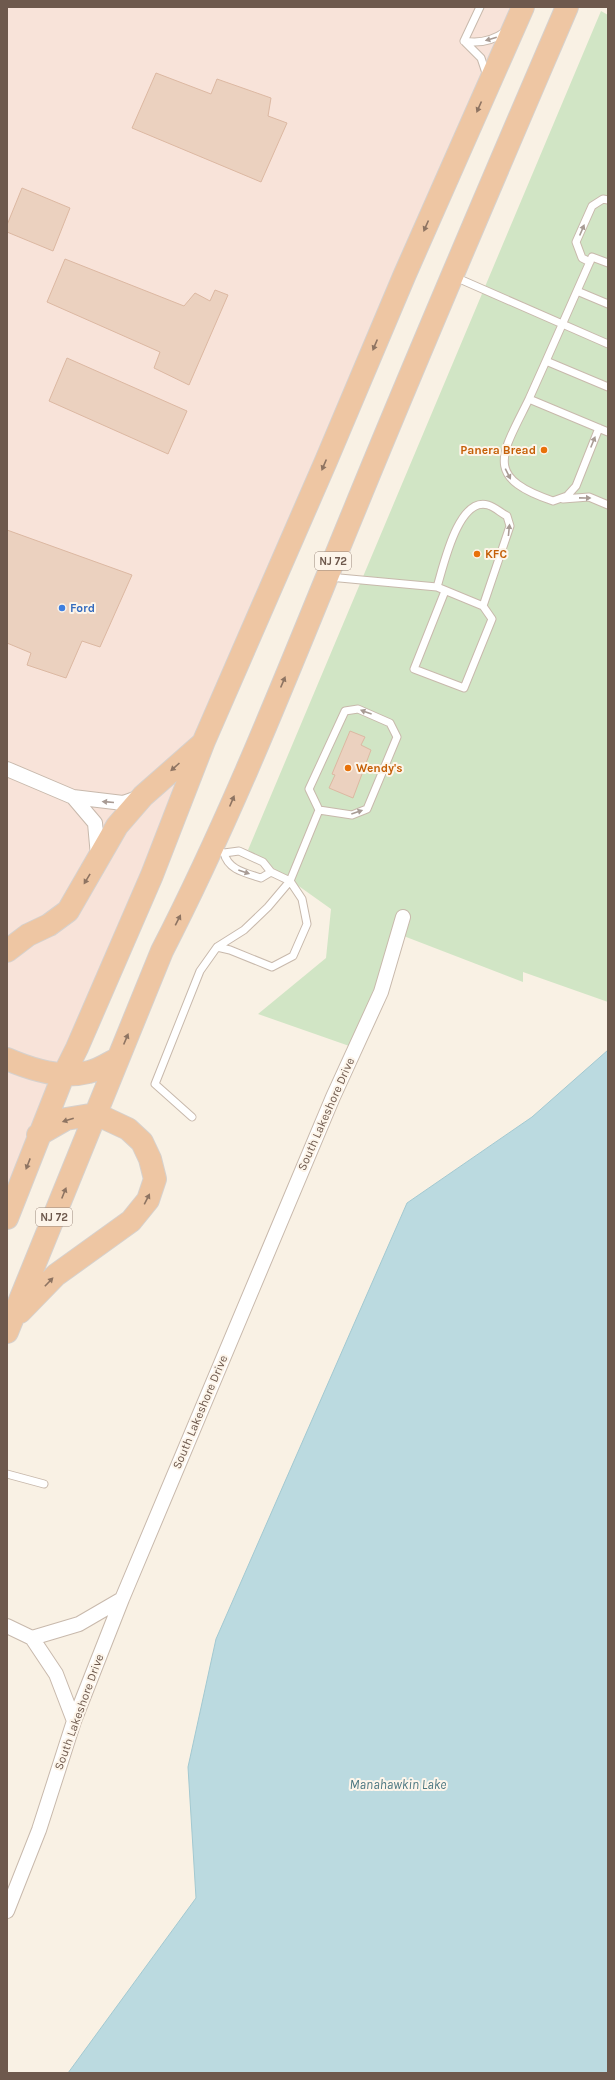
<svg xmlns="http://www.w3.org/2000/svg" width="615" height="2080" viewBox="0 0 615 2080" font-family="Karla,sans-serif">
<style>
.commercial{fill:#f8e3d9}
.green{fill:#d1e5c5}
.water{fill:#bbdae0;stroke:#a3c9d1}
.building{fill:#ebd1bf;stroke:#dcb8a2}
.lines{fill:none;stroke-linecap:round;stroke-linejoin:round}
.service-casing{stroke:#c8b9ac;stroke-width:9}
.minor-casing{stroke:#c8b9ac;stroke-width:16}
.trunk-casing{stroke:#d6d1cd;stroke-width:24}
.service{stroke:#fff;stroke-width:7}
.minor{stroke:#fff;stroke-width:14}
.trunk{stroke:#eec6a3;stroke-width:22}
.oneway{fill:#a89b94}
.oneway2{fill:#8e7462}
.food-dot{fill:#e8710a;stroke:#fdf5ea;stroke-width:1.5}
.shop-dot{fill:#3f7fe0;stroke:#fdf5ea;stroke-width:1.5}
.labels{text-anchor:middle;stroke-width:4;stroke-linejoin:round;paint-order:stroke}
.shield{fill:#fdf5ea;stroke:#99887c;stroke-width:1}
.shield-label{font-size:11px;font-weight:bold;fill:#6e594d}
.food-label{font-size:12px;font-weight:bold;fill:#c56008;stroke:#fdf5ea;text-anchor:start}
.shop-label{font-size:12px;font-weight:bold;fill:#366cbe;stroke:#fdf5ea;text-anchor:start}
.street-label{font-size:12px;fill:#6e594d;stroke:#fdf5ea}
.water-label{font-size:13px;font-style:italic;fill:#4a7680;stroke:#fdf5ea}
</style>
<rect width="100%" height="100%" fill="#f9f1e4"/>
<path class="commercial" d="M7 7H523L7 1218Z"/>
<path class="green" d="M601 11 608 15V1002L523 972V982L401 935 355 1048 258 1014 326 958 331 909 248 850Z"/>
<path class="water" d="M608 1050V2073H68L196 1898 188 1767 216 1639 407 1203 532 1117Z"/>
<path class="building" d="M156 73 211 94 217 79 271 98 268 116 287 123 261 182 132 128Z
M22 188 70 208 53 251 7 232V225Z
M65 259 184 306 195 293 210 301 215 290 228 295 189 385 154 368 160 352 47 302Z
M67 358 187 411 168 454 49 401Z
M7 530 132 575 100 647 82 641 66 678 27 665 31 653 7 643Z
M350 731 365 737 361 745 371 750 353 798 329 788 335 775 332 774Z"/>
<g class="lines">
<g class="service-casing">
<path id="service" d="M464 41C479 44 492 41 505 32
M464 41 480 7
M465 42 481 58 487 76
M590 262 582 258 576 242 592 206 603 199 608 200
M608 263 592 257 546 361 608 387
M455 277 608 344
M577 291 608 304
M546 361 529 399 608 432
M529 399C502 454 482 477 553 501L567 496 576 486 599 428
M563 499 589 497 608 505
M329 577 437 587 483 606 492 619 464 688 414 669 445 591
M437 587C443 568 458 496 488 505 495 507 501 513 507 516L510 526 483 606
M214 849 224 853 239 851 263 862 271 872 290 881 319 810 309 789 345 711 358 709 390 723 397 737 367 809 352 815 319 810
M224 853C228 870 246 873 261 878L271 872
M290 881 302 899 307 924 293 956 272 967 230 950 217 947 244 930 268 907Z
M192 1117 155 1084 200 971 217 947
M7 1474 44 1484"/>
</g>
<g class="minor-casing">
<path id="minor" d="M7 769 73 797 123 803 140 797
M73 797 95 823 98 856
M7 1626 32 1638 56 1674 74 1721
M32 1638 79 1624 122 1599
M7 1911 39 1830 74 1721 122 1599 333 1097 381 992 403 917"/>
</g>
<g class="trunk-casing">
<path id="trunk" d="M7 951 28 935 49 925 68 911 117 826 143 796 202 744
M7 1059C32 1070 62 1079 89 1072 99 1070 109 1063 117 1059
M7 1218 63 1076 77 1048 152 875 204 741 326 461 405 274 523 7
M20 1312 56 1275 131 1221 148 1200 155 1179 150 1159 142 1142 128 1129 96 1114 66 1119 38 1135
M7 1332 162 951C235 809 293 659 354 511 423 342 495 175 567 7"/>
</g>
<use href="#service" class="service"/>
<use href="#minor" class="minor"/>
<use href="#trunk" class="trunk"/>
</g>
<defs><path id="oneway-solid" d="M-6-.8H1V-3.2L6.5 0L1 3.2V.8H-6Z"/></defs>
<g class="oneway">
<use href="#oneway-solid" transform="translate(491 39) rotate(164)"/>
<use href="#oneway-solid" transform="translate(582 230) rotate(-67)"/>
<use href="#oneway-solid" transform="translate(593 442) rotate(-68)"/>
<use href="#oneway-solid" transform="translate(508 474) rotate(63)"/>
<use href="#oneway-solid" transform="translate(585 498) rotate(1)"/>
<use href="#oneway-solid" transform="translate(509 530) rotate(-84)"/>
<use href="#oneway-solid" transform="translate(366 712) rotate(-160)"/>
<use href="#oneway-solid" transform="translate(108 802) rotate(-175)"/>
<use href="#oneway-solid" transform="translate(357 812) rotate(-19)"/>
<use href="#oneway-solid" transform="translate(244 872) rotate(19)"/>
</g>
<g class="oneway2">
<use href="#oneway-solid" transform="translate(479 107) rotate(114)"/>
<use href="#oneway-solid" transform="translate(426 226) rotate(114)"/>
<use href="#oneway-solid" transform="translate(375 345) rotate(113)"/>
<use href="#oneway-solid" transform="translate(324 465) rotate(113)"/>
<use href="#oneway-solid" transform="translate(283 682) rotate(-67)"/>
<use href="#oneway-solid" transform="translate(175 767) rotate(138)"/>
<use href="#oneway-solid" transform="translate(232 801) rotate(-67)"/>
<use href="#oneway-solid" transform="translate(87 879) rotate(121)"/>
<use href="#oneway-solid" transform="translate(178 920) rotate(-63)"/>
<use href="#oneway-solid" transform="translate(126 1039) rotate(-67)"/>
<use href="#oneway-solid" transform="translate(68 1120) rotate(163)"/>
<use href="#oneway-solid" transform="translate(28 1164) rotate(111)"/>
<use href="#oneway-solid" transform="translate(64 1193) rotate(-68)"/>
<use href="#oneway-solid" transform="translate(147 1199) rotate(-63)"/>
<use href="#oneway-solid" transform="translate(49 1282) rotate(-46)"/>
</g>
<g class="food-dot">
<circle cx="544" cy="450" r="4"/>
<circle cx="477" cy="554" r="4"/>
<circle cx="348" cy="768" r="4"/>
</g>
<circle class="shop-dot" cx="62" cy="608" r="4"/>
<g class="labels">
<g class="shield">
<rect x="315" y="552" width="36" height="18" rx="3"/>
<rect x="36" y="1208" width="36" height="18" rx="3"/>
</g>
<g class="shield-label">
<text x="333" y="565">NJ 72</text>
<text x="54" y="1221">NJ 72</text>
</g>
<g class="food-label">
<text x="536" y="454" text-anchor="end">Panera Bread</text>
<text x="485" y="558">KFC</text>
<text x="356" y="772">Wendy's</text>
</g>
<g class="shop-label">
<text x="70" y="612">Ford</text>
</g>
<g class="street-label">
<text transform="translate(326 1114) rotate(-66)" y="4">South Lakeshore Drive</text>
<text transform="translate(200 1412) rotate(-67)" y="4">South Lakeshore Drive</text>
<text transform="translate(79 1712) rotate(-70)" y="4">South Lakeshore Drive</text>
</g>
<g class="water-label">
<text x="398" y="1789">Manahawkin Lake</text>
</g>
</g>
<rect width="615" height="2080" fill="none" stroke="#6e594d" stroke-width="16"/>
</svg>
